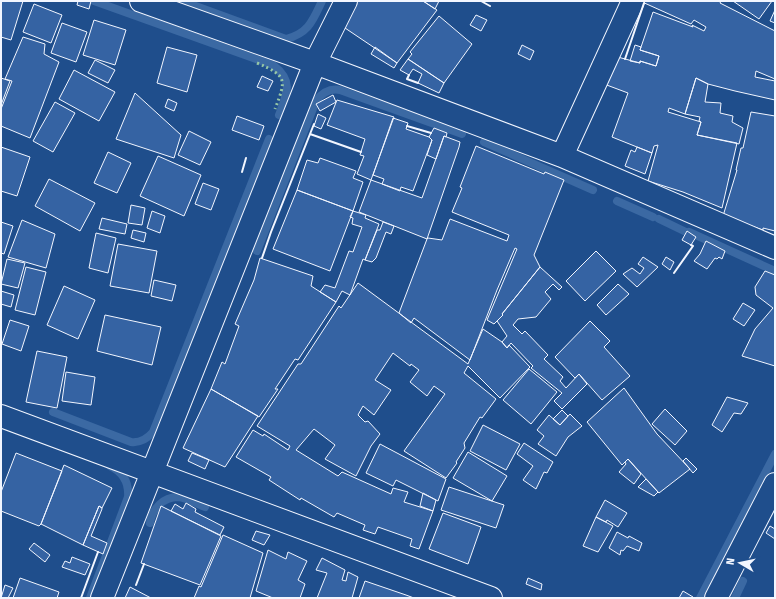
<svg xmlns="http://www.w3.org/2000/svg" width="776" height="599" viewBox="0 0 776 599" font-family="'Fira Sans Condensed',sans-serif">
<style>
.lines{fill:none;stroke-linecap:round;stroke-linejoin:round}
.stream{stroke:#3b69a3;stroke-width:8}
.building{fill:#3563a3;stroke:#f2f6ff}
.minor-casing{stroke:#f2f6ff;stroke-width:24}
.minor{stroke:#1f4e8c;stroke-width:22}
.hedge{stroke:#97c8a6;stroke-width:3;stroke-dasharray:2 3;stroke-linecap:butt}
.wall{stroke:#f2f6ff;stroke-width:2}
</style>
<rect width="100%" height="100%" fill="#1f4e8c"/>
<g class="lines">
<path class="stream" d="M94 1 273 65C294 81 287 94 279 115
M182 1 286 39C309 33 313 20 322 1
M484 142 593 190
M617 201 653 217
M659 219 686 232
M689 232 775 271
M257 251 316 101C322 93 329 88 340 90L462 134
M53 412 131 442C140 443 147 439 153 432L269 139
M150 523C152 509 163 497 178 497 187 498 197 504 205 507
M90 598 128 497C129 483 123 472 110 466
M700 598 775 454
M735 598 743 581"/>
</g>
<path class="building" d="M1 1H23L11 40 1 37Z
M78 1H91L89 9 77 5Z
M356 1H423L437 10 397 63 345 28Z
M423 1H439L435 9Z
M640 1H721L720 3 775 31V79L756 71 755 77 775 81V100L735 91 708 84 696 78 685 114 669 108 668 112 701 122 697 135 737 143 722 208 683 192 648 181 658 145 654 146 652 153 612 137 628 93 604 84 614 56 640 63V61L656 66 659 56 640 50 653 12 693 27 692 25 704 31 706 27 694 20 691 24Z
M733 1H772L759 19Z
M34 4 62 15 51 43 23 32Z
M775 10V23L770 21Z
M476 15 487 20 481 31 470 25Z
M439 16 472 44 444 83 408 59 412 54 410 52Z
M94 20 126 30 115 65 83 55Z
M62 23 87 32 76 62 51 53Z
M23 37 45 44 44 54 59 62 30 138 1 126V109L12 81 5 79Z
M522 45 534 51 530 60 518 54Z
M635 45 641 47 640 50 659 56 656 66 640 61V63L630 61Z
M167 47 197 55 187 92 157 83Z
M375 47 397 63 394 68 371 54Z
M408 59 444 83 439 93 418 83 422 74 413 69 409 75 400 70Z
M95 60 115 70 108 83 88 73Z
M74 70 115 92 99 121 59 99Z
M262 76 273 81 268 91 257 87Z
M1 78 10 81 1 105Z
M696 78 708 84 705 102 721 103 720 113 733 116 732 122 743 128 739 144 697 135 701 122 699 121 700 117 685 114Z
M135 93 181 135 174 158 116 139Z
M333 95 336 102 320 111 316 104Z
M168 99 177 103 174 111 165 107Z
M337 100 394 117 371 180 357 174 364 156 360 155 365 139 327 125Z
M55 102 75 113 53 152 33 141Z
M751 112 775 116V231L763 228V230L723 216 737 170H736L741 148H743Z
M318 114 326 118 321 129 314 126Z
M237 116 264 126 259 140 232 130Z
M393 118 408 123 406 129 429 137 432 140 413 191 401 187 400 191 382 184 384 179 373 175Z
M434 128 447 133 446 137 444 136 436 159 427 155 432 140 429 137Z
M189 131 211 142 200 165 178 155Z
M444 136 460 142 459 147 427 239 359 212 371 180 422 198Z
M476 146 544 174 545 172 564 180 534 255 540 267 502 314 503 315 494 324 487 320 517 249 515 248 497 290 470 360 414 318 411 323 399 313 427 239 428 238 442 240 450 219 507 241 509 235 452 212 462 188 460 187Z
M1 147 30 157 17 196 1 191Z
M637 147 652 153 645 174 625 166 631 150 635 152Z
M108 152 131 163 117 193 94 183Z
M158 156 201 175 184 216 140 196Z
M320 158 356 171 353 178 363 182 353 211 297 190 307 160 318 163Z
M49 179 95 203 80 231 35 206Z
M203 183 219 189 211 210 195 204Z
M297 190 353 211 330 271 273 249Z
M131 205 145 208 142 225 128 223Z
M152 211 165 216 160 233 147 228Z
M353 211 366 215 365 218 379 224 365 260 363 259 350 295 342 291 336 302 320 292 325 285 335 288 349 251 353 252 362 227 352 224 353 218 350 217Z
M102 218 127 224 125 234 99 229Z
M22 220 55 234 46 268 8 257Z
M1 222 13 226 4 254 1 253Z
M383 222 394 226 391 234 386 232 376 258 372 262 365 260 377 230H380Z
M133 230 146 233 144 242 131 238Z
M687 231 696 237 691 245 682 240Z
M96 233 116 238 108 273 89 268Z
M706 241 725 251 722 259 719 257 717 259 715 258 707 269 694 261 700 254Z
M118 244 157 251 149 293 110 286Z
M596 251 616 271 585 301 566 281Z
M643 257 658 267 637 287 623 274 632 268 640 274 644 268 638 264Z
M666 257 674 262 670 270 662 264Z
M260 258 313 276 311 286 336 302 298 360 295 359 275 389H278L259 417 211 389 222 362 225 364 239 326 235 324 254 280Z
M7 259 25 263 18 288 1 284Z
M26 267 46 272 35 315 15 310Z
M540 267 562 287 559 290 553 284 545 292 551 299 536 317 518 319 513 325 522 334 525 331 548 355 544 359 563 377 560 381 566 388 579 374 587 384 562 409 554 401 562 393 531 368 533 366 511 343 507 348 502 342 507 336 497 321 503 315 502 314Z
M765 271 775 275V366L742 356 755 329 773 308 756 295 755 287Z
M154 280 176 285 172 301 151 296Z
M358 283 468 364 483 329 502 342 507 348 509 345 530 367 500 398 468 366 464 373 496 399 482 418 480 417 464 443 465 448 456 462 457 463 446 478 404 451 445 394 434 386 427 396 410 382 419 370 411 364 410 366 393 353 375 380 391 390 374 415 363 406 358 415 365 422 368 421 380 434 371 446 356 476 325 459 335 445 314 429 296 450 338 476 342 472 391 494 393 488 408 492 404 502 433 511 419 549 410 546 412 539 378 527 375 534 363 530 365 525 337 513 334 517 301 498 300 500 269 480 271 477 236 457 253 430 263 436 264 434 288 450 290 446 257 426 298 364H301L339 306 341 308Z
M618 284 629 294 606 315 597 305Z
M64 286 95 300 78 339 47 325Z
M1 291 14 295 11 307 1 304Z
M743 303 755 310 744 326 733 319Z
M105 315 161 327 152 365 97 351Z
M10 320 29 326 21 351 2 344Z
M590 321 610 341 604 347 630 376 602 400 579 374 575 378 555 357Z
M37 351 67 357 57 408 26 402Z
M529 369 557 392 531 424 503 400Z
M66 372 95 377 91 405 62 401Z
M624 388 657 434 690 469 659 493 628 459 622 465 587 422Z
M211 389 258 416 225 467 183 448Z
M727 397 748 403 741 414 734 413 722 432 712 425Z
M665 409 687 431 675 445 652 424Z
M562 410 568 416 560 425 553 419Z
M570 414 582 426 568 437 556 456 538 444 544 436 537 430 549 415 560 425Z
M483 425 520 444 506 470 470 451Z
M524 443 553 462 547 473 544 472 536 489 523 480 533 466 517 454Z
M380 444 446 479 438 501 396 480 393 486 366 473Z
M468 452 507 476 492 501 453 478Z
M16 453 62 471 41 524 39 526 1 511V492Z
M192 453 209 460 205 469 188 461Z
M686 458 697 469 693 473 683 461Z
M628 459 641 474 634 484 619 472 626 464 625 462Z
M64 465 112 488 102 508 99 506 83 545 41 524Z
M646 479 658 492 654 496 638 487Z
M449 487 504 505 496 528 441 510Z
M423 493 436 500 433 511 420 506Z
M605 500 627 513 618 527 607 520 606 522 596 517Z
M186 503 196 509 195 512 224 527 220 535 171 511 175 504 183 509Z
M99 506 102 508V509L91 536 107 543 103 554 83 545Z
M161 506 221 536 200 585 141 563Z
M443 513 481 527 468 564 429 549Z
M596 517 613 526 598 552 583 546Z
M770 526 775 529V539L766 533Z
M256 531 270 535 264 545 252 540Z
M617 532 628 538 629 536 642 543 639 551 627 546 623 551 621 550 620 555 609 548Z
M223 535 263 553 250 598H194L199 586 201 587Z
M34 543 50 555 45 562 29 549Z
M268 550 286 559 288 552 307 561 298 580 305 584 300 598H273L256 591Z
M72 557 90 564 85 575 62 567 65 561 70 563Z
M322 558 345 570 342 580 346 581 348 572 358 577 352 598H317L327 573 316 570Z
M20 578 59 592 57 598H13Z
M528 578 542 584 541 590 526 584Z
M365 581 406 595 414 598H359Z
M5 585 13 588 8 598H1Z
M130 587 151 598H125Z
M683 591 693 597V598H679Z"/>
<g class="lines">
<g class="minor-casing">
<path id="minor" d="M141 1 315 63 562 156 775 248
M562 156 633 1
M1 416 491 598
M102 598 315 63 346 1
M716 598 775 484"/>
</g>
<use href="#minor" class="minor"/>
<path class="hedge" d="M257 63C288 76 286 80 275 109"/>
<path class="wall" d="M481 1 490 6
M625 59 644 3
M409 75 407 79 418 83
M407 126 431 133
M310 134 361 152
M242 172 246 158
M262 258 271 232 314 124
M674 273 693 246 691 245
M136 585 144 564
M81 598 98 552"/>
</g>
<rect width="776" height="599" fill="none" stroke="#f2f6ff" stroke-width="4"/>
<g transform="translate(740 563) rotate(279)" stroke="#1f4e8c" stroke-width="3" paint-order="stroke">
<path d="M0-3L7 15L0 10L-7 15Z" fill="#f2f6ff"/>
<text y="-6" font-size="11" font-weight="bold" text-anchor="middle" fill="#f2f6ff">N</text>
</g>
</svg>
